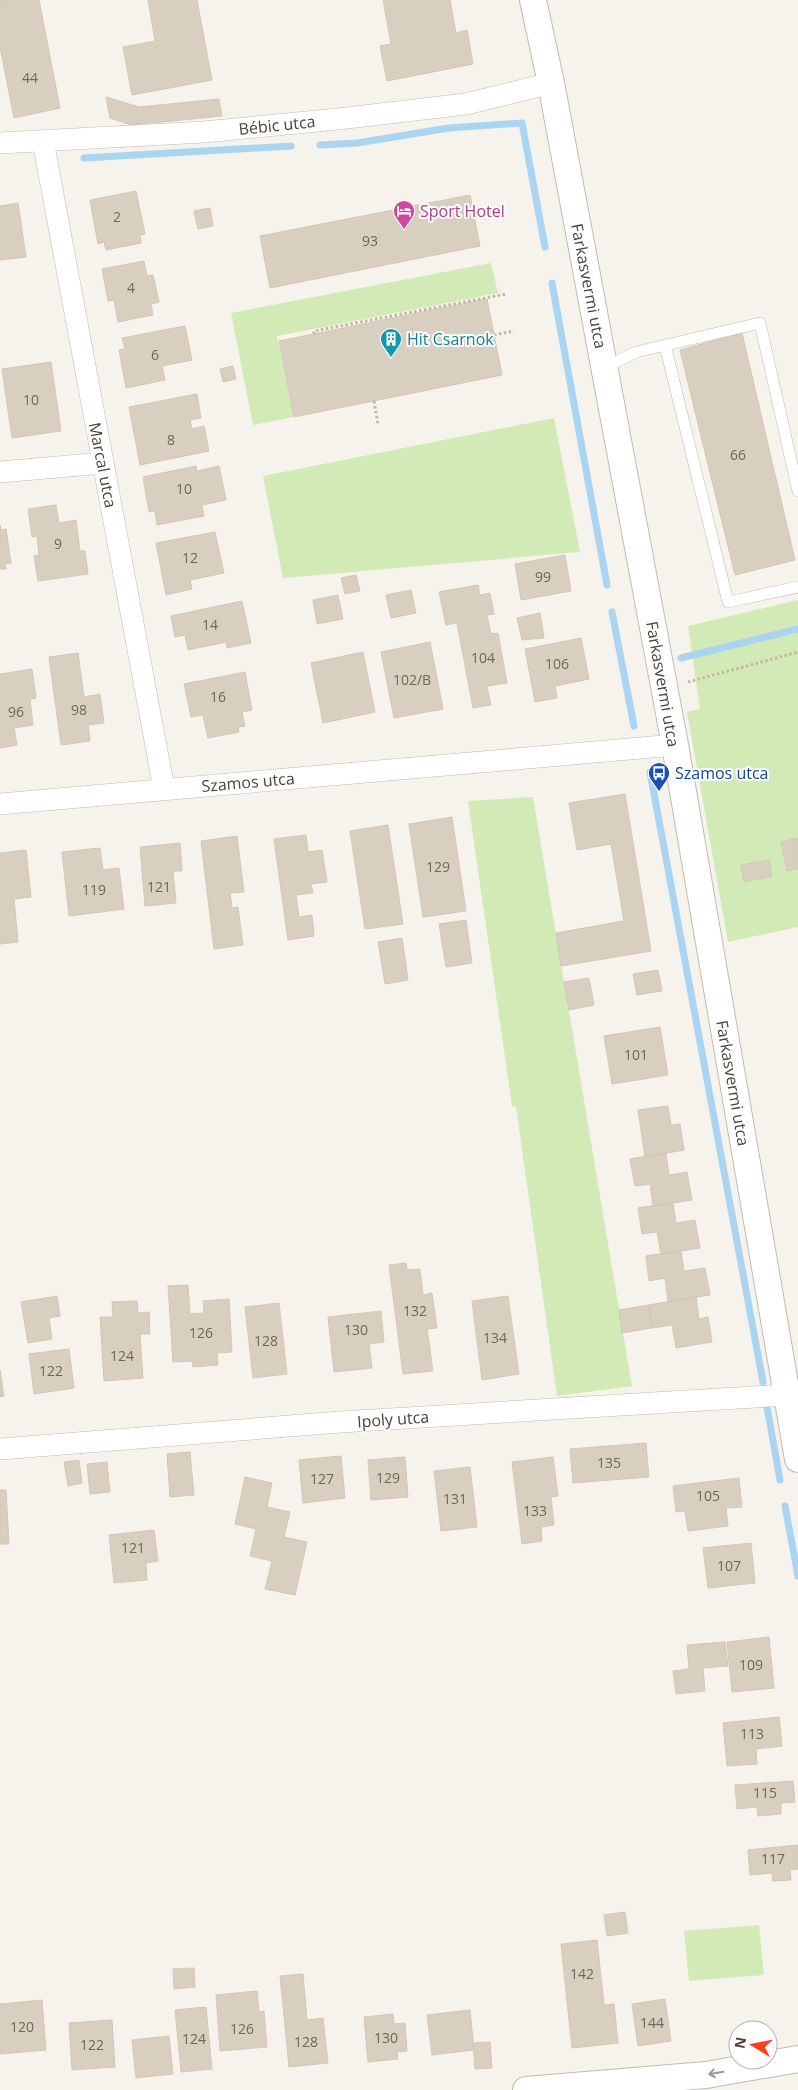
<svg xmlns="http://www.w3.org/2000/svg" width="798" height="2090" viewBox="0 0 798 2090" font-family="'Open Sans',sans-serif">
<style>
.green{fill:#d2eab5}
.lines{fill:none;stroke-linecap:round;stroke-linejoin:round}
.stream{stroke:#a9d4f2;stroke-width:7}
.building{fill:#d8cfc1;stroke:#d3c7b4}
.service-casing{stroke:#c2bbae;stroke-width:12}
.minor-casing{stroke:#c2bbae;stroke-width:22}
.tertiary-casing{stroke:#c2bbae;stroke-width:28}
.path{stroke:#c4b79f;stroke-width:3;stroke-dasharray:2.5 2.5;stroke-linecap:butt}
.service{stroke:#fff;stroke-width:11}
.minor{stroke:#fff;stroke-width:21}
.tertiary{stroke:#fff;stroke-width:26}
.oneway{stroke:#9c9892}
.labels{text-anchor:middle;stroke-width:4;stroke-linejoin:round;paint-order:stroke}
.number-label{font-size:14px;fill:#6e675b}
.street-label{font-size:16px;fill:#4b4439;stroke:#fff}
.hotel-label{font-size:16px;fill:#b23c85;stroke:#fff;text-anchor:start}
.culture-label{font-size:16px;fill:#0d838f;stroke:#fff;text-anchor:start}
.transit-label{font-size:16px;fill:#164399;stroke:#fff;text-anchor:start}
</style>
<rect width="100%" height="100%" fill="#f6f3ec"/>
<path class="green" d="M491 263 498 293 277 336 294 417 253 425 231 313Z
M554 418 580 552 283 578 263 476Z
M798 600V927L728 942 687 712 700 709 688 626Z
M533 797 632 1386 557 1396 516 1107 512 1106 468 801Z
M759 1925 764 1975 689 1981 684 1931Z"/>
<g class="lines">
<path class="stream" d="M320 145 357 143 449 128 522 123 545 247
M84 158 291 146
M552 283 607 585
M612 612 634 726
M681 658 798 629
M650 772 763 1382
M767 1407 780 1480
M785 1506 798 1576"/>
</g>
<path class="building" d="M0 0H39L60 108 14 118 0 47Z
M148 0H197L212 80 132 95 123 47 155 41Z
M383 0H450L456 33 467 30 473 64 387 81 380 46 391 44Z
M106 97 139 107 219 99 222 116 131 125 110 118Z
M136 191 145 234 140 235 141 243 106 250 104 242 98 244 90 200Z
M470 195 480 246 270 288 260 236Z
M18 203 26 257 0 260V206Z
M210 208 213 226 198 229 194 211Z
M144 261 147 276 153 275 159 302 151 304 153 315 118 322 114 300 108 301 102 269Z
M487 299 502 375 294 417 279 341Z
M185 326 192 360 162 366 165 380 126 388 119 350 125 349 122 338Z
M742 333 795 560 735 575 680 350Z
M51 362 61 431 12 438 2 369Z
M233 366 236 379 223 382 220 369Z
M197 394 201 418 190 420 192 429 204 426 209 451 140 465 129 407Z
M196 466 197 471 219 466 226 500 202 505 204 516 157 525 155 511 149 512 143 477Z
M56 505 59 523 76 520 80 551H85L88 574 38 581 34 556 39 555 37 536 32 537 28 509Z
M0 525 1 530 6 529 11 563 5 564 6 569H0Z
M215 532 224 573 190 580 192 589 166 595 156 543Z
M565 555 571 591 521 600 515 564Z
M356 575 360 591 345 594 341 578Z
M478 585 480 595 490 593 494 614 487 615 491 634 498 633 507 683 487 686 491 705 473 708 457 623 446 625 439 592Z
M411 590 416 613 391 618 386 595Z
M338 595 343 619 317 624 313 600Z
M242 601 251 643 227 648 226 642 188 650 185 635 175 637 171 616Z
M540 613 544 638 522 640 517 618Z
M581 638 589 679 555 686 557 698 535 702 525 649Z
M430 642 443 709 394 718 381 652Z
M363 652 375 712 323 723 311 663Z
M78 653 84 697 100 694 104 723 88 725 90 741 61 745 49 657Z
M32 669 36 698 30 699 33 725 14 728 17 745 0 748V674Z
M245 672 252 710 242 712 245 726 238 727 239 732 208 738 203 715 191 717 184 684Z
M625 794 651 951 561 966 556 933 624 921 611 844 577 850 569 803Z
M452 817 466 911 423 917 409 824Z
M388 825 403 924 365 929 350 831Z
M306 835 308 852 322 850 327 882 311 884 313 893 296 895 299 917 312 915 314 936 288 940 274 839Z
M237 836 244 892 230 893 232 908 238 907 243 945 214 949 201 841Z
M798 838V869L787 871 781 842Z
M180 843 182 871H173L176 903 145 906 140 847Z
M100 848 103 870 119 868 124 909 69 916 62 852Z
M26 850 31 897 14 899 18 942 0 944V853Z
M769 860 772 876 744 882 741 865Z
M466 920 472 963 446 967 439 924Z
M402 938 408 980 385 984 378 942Z
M658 970 662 991 637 995 633 974Z
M589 978 594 1005 569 1010 564 982Z
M660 1027 668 1075 612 1084 604 1036Z
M668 1106 671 1125 680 1124 684 1150 645 1157 638 1110Z
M666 1153 669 1175 687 1172 692 1200 653 1206 650 1184 635 1186 630 1159Z
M673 1203 676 1223 695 1220 700 1248 661 1254 657 1232 642 1234 638 1208Z
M681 1251 684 1271 705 1268 710 1295 668 1302 665 1278 649 1281 646 1256Z
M406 1263 407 1270 420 1269 423 1295 432 1293 437 1328 427 1329 433 1371 403 1374 389 1265Z
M188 1285 190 1314 204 1313 203 1301 229 1299 232 1352 217 1353 218 1365 193 1367 192 1361 173 1362 168 1286Z
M57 1296 60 1316 49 1318 52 1339 28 1343 21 1302Z
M508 1296 519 1374 482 1380 472 1301Z
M696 1297 699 1319 708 1317 712 1342 676 1348 672 1325 652 1328 649 1305Z
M137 1301 138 1313 149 1312 150 1334H140L143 1378 104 1381 100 1317H113L112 1302Z
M279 1303 287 1374 253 1378 245 1307Z
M649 1305 652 1328 622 1333 619 1310Z
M381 1311 384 1342 369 1344 372 1368 334 1372 328 1317Z
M69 1349 74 1388 34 1394 29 1354Z
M0 1370 4 1396 0 1397Z
M646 1443 649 1477 573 1483 570 1449Z
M190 1452 194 1495 170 1497 167 1454Z
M341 1456 345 1498 303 1503 299 1460Z
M405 1457 408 1497 371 1500 368 1460Z
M553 1457 558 1496 551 1497 554 1525 541 1527 542 1541 522 1544 512 1462Z
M79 1460 82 1483 68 1486 64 1462Z
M107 1462 110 1492 90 1494 87 1464Z
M470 1467 477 1527 441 1531 434 1471Z
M245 1477 272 1483 267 1507 290 1512 284 1537 307 1542 295 1595 265 1589 272 1561 250 1556 256 1529 235 1524Z
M739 1478 742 1507 726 1508 728 1526 688 1531 685 1511 676 1512 673 1486Z
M0 1490H6L9 1544H0Z
M154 1530 158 1561 146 1563 147 1580 114 1583 109 1535Z
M751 1543 755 1583 708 1588 703 1548Z
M769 1637 774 1688 732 1692 727 1642Z
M725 1642 728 1666 703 1668 705 1691 676 1694 673 1671 689 1669 687 1645Z
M779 1717 782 1746 756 1749 757 1764 727 1766 723 1723Z
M793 1781 795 1802 781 1803V1814L758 1816 757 1807 737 1809 735 1785Z
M798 1845V1869L790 1870 791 1880 773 1881 772 1873 750 1875 748 1850Z
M625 1912 628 1933 607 1936 604 1915Z
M597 1940 604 2005 614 2004 618 2043 572 2048 561 1944Z
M194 1968 195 1987 174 1989 173 1969Z
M303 1974 307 2020 323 2018 328 2063 289 2067 280 1976Z
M257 1991 259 2012 264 2011 267 2047 220 2051 216 1995Z
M665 1999 671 2041 638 2046 632 2004Z
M42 2000 46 2050 0 2054V2004Z
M206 2007 212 2069 181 2072 175 2010Z
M470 2010 474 2050 432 2055 427 2015Z
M393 2014 394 2024 405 2023 407 2051 397 2052 398 2059 368 2062 364 2017Z
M112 2020 115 2067 72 2070 69 2023Z
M169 2036 173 2074 136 2078 132 2040Z
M490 2042 492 2068 475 2069 473 2043Z"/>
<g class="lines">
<g class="service-casing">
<path id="service" d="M665 345 728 602 798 587
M604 368 636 352 760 323 798 491"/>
</g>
<g class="minor-casing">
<path id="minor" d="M43 141 164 789
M0 143 204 132 338 119 466 104 551 83
M0 472 103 463
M0 804 675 745
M0 1449 340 1422 787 1395"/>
</g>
<g class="tertiary-casing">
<path id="tertiary" d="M533 0 551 83 675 745 798 1459
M526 2090 706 2075 798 2059"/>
</g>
<path class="path" d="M314 334V331L506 294
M494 335 514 331
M374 401 378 424
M688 682 798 652"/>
<use href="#service" class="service"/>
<use href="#minor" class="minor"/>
<use href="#tertiary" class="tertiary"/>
</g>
<defs><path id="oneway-shaft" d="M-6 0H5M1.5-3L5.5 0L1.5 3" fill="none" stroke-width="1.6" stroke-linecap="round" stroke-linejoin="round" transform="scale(1.25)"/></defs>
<use class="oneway" href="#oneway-shaft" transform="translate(716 2073) rotate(171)"/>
<defs>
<g id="hotel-pin" transform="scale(1.125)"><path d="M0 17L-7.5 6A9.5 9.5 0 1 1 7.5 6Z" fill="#d1479c" stroke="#fff"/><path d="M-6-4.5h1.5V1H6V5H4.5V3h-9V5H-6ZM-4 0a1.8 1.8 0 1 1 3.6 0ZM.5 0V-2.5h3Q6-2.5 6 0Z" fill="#fff"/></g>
<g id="building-pin" transform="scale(1.125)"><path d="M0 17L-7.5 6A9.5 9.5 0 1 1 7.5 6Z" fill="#0f9aa8" stroke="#fff"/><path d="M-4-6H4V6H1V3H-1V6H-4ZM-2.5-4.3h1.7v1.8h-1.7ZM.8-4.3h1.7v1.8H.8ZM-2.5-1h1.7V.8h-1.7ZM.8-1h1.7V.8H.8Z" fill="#fff"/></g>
<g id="bus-pin" transform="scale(1.125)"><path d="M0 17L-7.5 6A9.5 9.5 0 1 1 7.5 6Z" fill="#1a4fb4" stroke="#fff"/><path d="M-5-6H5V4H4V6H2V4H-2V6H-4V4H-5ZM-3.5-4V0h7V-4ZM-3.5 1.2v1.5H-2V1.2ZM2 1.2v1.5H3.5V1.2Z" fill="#fff"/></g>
</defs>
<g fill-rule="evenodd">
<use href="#hotel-pin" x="404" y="211"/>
<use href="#building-pin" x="391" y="339"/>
<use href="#bus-pin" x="659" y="773"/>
</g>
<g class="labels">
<g class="number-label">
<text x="30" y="83">44</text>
<text x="117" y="222">2</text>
<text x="370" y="246">93</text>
<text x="131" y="293">4</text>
<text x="155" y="360">6</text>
<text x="31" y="405">10</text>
<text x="171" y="445">8</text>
<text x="738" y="460">66</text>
<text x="184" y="494">10</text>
<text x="58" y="549">9</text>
<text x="190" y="563">12</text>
<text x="543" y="582">99</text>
<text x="210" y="630">14</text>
<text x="483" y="663">104</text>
<text x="557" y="669">106</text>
<text x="412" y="685">102/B</text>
<text x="218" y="702">16</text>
<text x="79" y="715">98</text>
<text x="16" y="717">96</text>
<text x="438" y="872">129</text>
<text x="159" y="892">121</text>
<text x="94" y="895">119</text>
<text x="636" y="1060">101</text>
<text x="415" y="1316">132</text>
<text x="356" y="1335">130</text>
<text x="201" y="1338">126</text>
<text x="495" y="1343">134</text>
<text x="266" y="1346">128</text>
<text x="122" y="1361">124</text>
<text x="51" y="1376">122</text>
<text x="609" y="1468">135</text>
<text x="388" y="1483">129</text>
<text x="322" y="1484">127</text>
<text x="708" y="1501">105</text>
<text x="455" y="1504">131</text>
<text x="535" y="1516">133</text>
<text x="133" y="1553">121</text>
<text x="729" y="1571">107</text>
<text x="751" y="1670">109</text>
<text x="752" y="1739">113</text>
<text x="765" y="1798">115</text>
<text x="773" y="1864">117</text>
<text x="582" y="1979">142</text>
<text x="652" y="2028">144</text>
<text x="22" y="2032">120</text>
<text x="242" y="2034">126</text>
<text x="386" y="2043">130</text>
<text x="194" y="2044">124</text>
<text x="306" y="2047">128</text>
<text x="92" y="2050">122</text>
</g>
<g class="street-label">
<text transform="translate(277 125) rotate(-6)" y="6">Bébic utca</text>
<text transform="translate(589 286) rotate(79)" y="6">Farkasvermi utca</text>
<text transform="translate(103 465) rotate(79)" y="6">Marcal utca</text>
<text transform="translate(663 684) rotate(80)" y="6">Farkasvermi utca</text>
<text transform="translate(248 782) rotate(-5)" y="6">Szamos utca</text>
<text transform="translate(733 1083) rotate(80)" y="6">Farkasvermi utca</text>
<text transform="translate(393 1419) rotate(-4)" y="6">Ipoly utca</text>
</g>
<g class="hotel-label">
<text x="420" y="217">Sport Hotel</text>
</g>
<g class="culture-label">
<text x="407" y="345">Hit Csarnok</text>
</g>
<g class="transit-label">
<text x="675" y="779">Szamos utca</text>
</g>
</g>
<g transform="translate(753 2045) rotate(280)"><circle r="24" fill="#ffffff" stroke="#b7b4b0"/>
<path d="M0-4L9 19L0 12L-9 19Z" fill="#fc3f1d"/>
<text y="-8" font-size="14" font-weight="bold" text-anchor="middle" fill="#4b4439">N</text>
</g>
</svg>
